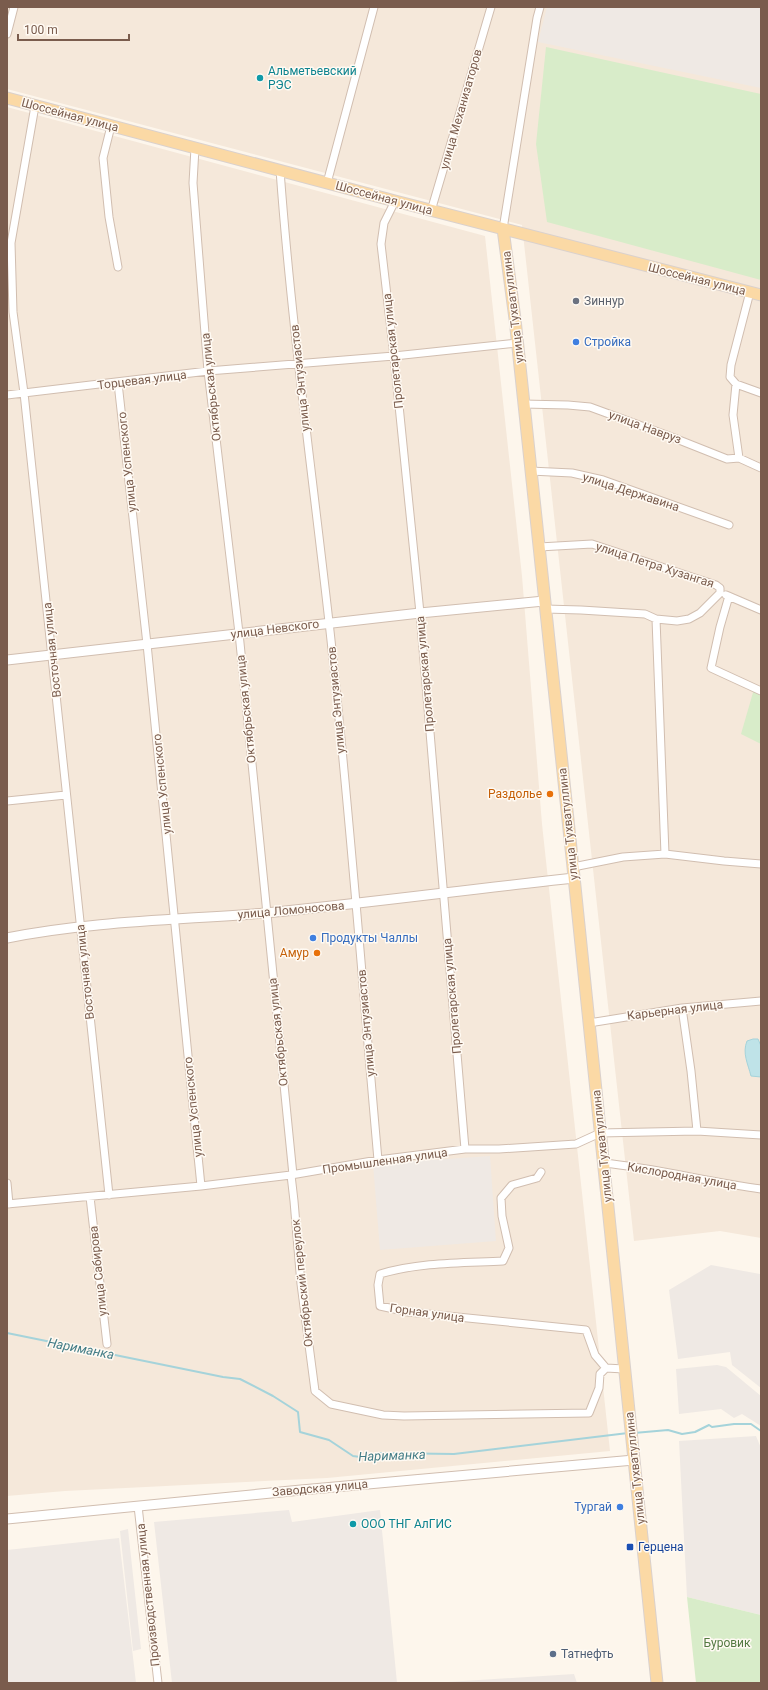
<svg xmlns="http://www.w3.org/2000/svg" width="768" height="1690" viewBox="0 0 768 1690" font-family="Roboto,sans-serif">
<style>
.residential{fill:#f5e8da}
.industrial{fill:#efe9e4}
.green{fill:#d8ecc9}
.water{fill:#bfe3e8;stroke:#a5d3da}
.lines{fill:none;stroke-linecap:round;stroke-linejoin:round}
.stream{stroke:#a5d3da;stroke-width:2}
.minor-casing{stroke:#d1beb0;stroke-width:9}
.tertiary-casing{stroke:#d1beb0;stroke-width:11}
.primary-casing{stroke:#dad1cd;stroke-width:13}
.minor{stroke:#fff;stroke-width:7}
.tertiary{stroke:#fff;stroke-width:9}
.primary{stroke:#fbd9a5;stroke-width:11}
.culture-dot{fill:#0f9aa8;stroke:#fffaf3;stroke-width:1.5}
.worship-dot{fill:#6b7280;stroke:#fffaf3;stroke-width:1.5}
.shop-dot{fill:#3f7fe0;stroke:#fffaf3;stroke-width:1.5}
.food-dot{fill:#e8710a;stroke:#fffaf3;stroke-width:1.5}
.transit-dot{fill:#1a4fb4;stroke:#fffaf3;stroke-width:1.5}
.service-dot{fill:#5c6f8a;stroke:#fffaf3;stroke-width:1.5}
.labels{text-anchor:middle;stroke-width:3;stroke-linejoin:round;paint-order:stroke}
.culture-label{font-size:12px;fill:#0d838f;stroke:#fffaf3;text-anchor:start}
.street-label{font-size:12px;fill:#7a5c4d;stroke:#fffaf3}
.worship-label{font-size:12px;fill:#5b616d;stroke:#fffaf3;text-anchor:start}
.shop-label{font-size:12px;fill:#366cbe;stroke:#fffaf3;text-anchor:start}
.food-label{font-size:12px;fill:#c56008;stroke:#fffaf3;text-anchor:end}
.transit-label{font-size:12px;fill:#164399;stroke:#fffaf3;text-anchor:start}
.park-label{font-size:12px;fill:#537a41;stroke:#fffaf3}
.service-label{font-size:12px;fill:#4e5e75;stroke:#fffaf3;text-anchor:start}
.water-label{font-size:13px;font-style:italic;fill:#437c86;stroke:#fffaf3}
</style>
<rect width="100%" height="100%" fill="#fdf6ec"/>
<path class="residential" d="M7 7H761V1238L720 1231 634 1241 522 225 7 89Z
M7 107 485 236 522 576 542 824 610 1451 327 1478 65 1491 7 1496Z"/>
<path class="industrial" d="M547 7H761V88L538 42Z
M490 1156 496 1241 380 1250 373 1164Z
M711 1265 760 1274 761 1272V1388L732 1365 730 1352 678 1359 669 1290Z
M717 1365 726 1367 761 1396V1426L742 1414 734 1418 721 1409 679 1414 676 1369Z
M756 1436 761 1448V1615L687 1597 679 1441Z
M289 1510 292 1522 380 1510 397 1683H172L154 1522Z
M128 1529 141 1649 133 1651 120 1531Z
M119 1538 136 1683H7V1550Z
M574 1674 577 1683H432Z"/>
<path class="green" d="M546 47 761 94V280L547 222 536 144Z
M754 689 761 693V744L741 734Z
M687 1597 761 1615V1683H696Z"/>
<path class="water" d="M753 1039H758L761 1046V1077L751 1076C748 1064 742 1053 747 1041Z"/>
<g class="lines">
<path class="stream" d="M7 1333 223 1377 240 1379 273 1396 298 1412 300 1432 329 1440 353 1456 367 1458 381 1453 454 1454 628 1433
M634 1433 668 1430 682 1434 695 1432 709 1425 712 1427 734 1424H751L761 1431"/>
<g class="minor-casing">
<path id="minor" d="M7 34 14 7
M35 106 11 243 13 312 24 393 109 1195
M111 126 103 158 109 217 118 267
M195 148 193 183 208 371 239 633 293 1175
M280 170C291 321 312 471 329 622 349 801 362 980 378 1160
M327 183 374 7
M395 201 384 223 381 244 394 356 420 613 465 1149
M431 211 491 7
M503 229 537 18 540 7
M118 383 147 644 201 1186
M736 384 761 393
M7 395 208 371 394 356 517 343
M523 404 568 405 590 407 669 436 727 459 739 458 761 468
M739 458 733 415 736 384 730 377 731 365 750 292
M530 471 572 473 603 480 729 525
M539 547 592 544 716 585 720 588V593
M726 595 761 610
M729 596 720 627 711 668 761 691
M545 609 581 610 645 614 656 619 677 621 689 619 700 613 720 593
M656 619 665 854
M7 801 66 795
M573 867 623 857 665 854 724 861 761 864
M682 1008 691 1071 697 1131
M589 1023 682 1008 761 1001
M603 1163C656 1168 708 1182 761 1189
M541 1172 537 1178 512 1185 501 1198 502 1216 509 1248 503 1261C462 1263 420 1262 380 1274L378 1285 380 1306 408 1312 586 1330 595 1355 606 1368 624 1369
M291 1175 294 1201 301 1284 315 1391 331 1404 383 1415 404 1416 589 1413 599 1388 600 1374 606 1368
M7 1183 9 1204
M90 1197 107 1344
M7 1204 201 1186 291 1175 378 1160 465 1149H499L576 1144 600 1133 697 1131 761 1135
M138 1506 158 1683"/>
</g>
<g class="tertiary-casing">
<path id="tertiary" d="M7 660 420 613 544 601
M7 938C92 921 179 920 265 913 368 903 471 889 574 878
M7 1519 301 1490 634 1460"/>
</g>
<g class="primary-casing">
<path id="primary" d="M7 98 395 201 761 295
M503 229 515 319 573 867 657 1683"/>
</g>
<use href="#minor" class="minor"/>
<use href="#tertiary" class="tertiary"/>
<use href="#primary" class="primary"/>
</g>
<g class="culture-dot">
<circle cx="260" cy="78" r="4"/>
<circle cx="353" cy="1524" r="4"/>
</g>
<circle class="worship-dot" cx="576" cy="301" r="4"/>
<g class="shop-dot">
<circle cx="576" cy="342" r="4"/>
<circle cx="313" cy="938" r="4"/>
<circle cx="620" cy="1507" r="4"/>
</g>
<g class="food-dot">
<circle cx="550" cy="794" r="4"/>
<circle cx="317" cy="953" r="4"/>
</g>
<rect class="transit-dot" x="626" y="1543" width="8" height="8" rx="2"/>
<circle class="service-dot" cx="553" cy="1654" r="4"/>
<g class="labels">
<g class="culture-label">
<text x="268" y="75">Альметьевский<tspan x="268" dy="14">РЭС</tspan></text>
<text x="361" y="1528">ООО ТНГ АлГИС</text>
</g>
<g class="street-label">
<text transform="translate(461 109) rotate(-74)" y="4">улица Механизаторов</text>
<text transform="translate(70 115) rotate(15)" y="4">Шоссейная улица</text>
<text transform="translate(384 198) rotate(15)" y="4">Шоссейная улица</text>
<text transform="translate(697 279) rotate(14)" y="4">Шоссейная улица</text>
<text transform="translate(513 307) rotate(-97)" y="4">улица Тухватуллина</text>
<text transform="translate(393 351) rotate(-96)" y="4">Пролетарская улица</text>
<text transform="translate(300 378) rotate(-96)" y="4">улица Энтузиастов</text>
<text transform="translate(142 380) rotate(-7)" y="4">Торцевая улица</text>
<text transform="translate(211 387) rotate(-96)" y="4">Октябрьская улица</text>
<text transform="translate(645 427) rotate(20)" y="4">улица Навруз</text>
<text transform="translate(127 462) rotate(-96)" y="4">улица Успенского</text>
<text transform="translate(631 492) rotate(18)" y="4">улица Державина</text>
<text transform="translate(655 565) rotate(18)" y="4">улица Петра Хузангая</text>
<text transform="translate(275 629) rotate(-7)" y="4">улица Невского</text>
<text transform="translate(52 650) rotate(-96)" y="4">Восточная улица</text>
<text transform="translate(425 674) rotate(-95)" y="4">Пролетарская улица</text>
<text transform="translate(336 700) rotate(-95)" y="4">улица Энтузиастов</text>
<text transform="translate(246 709) rotate(-96)" y="4">Октябрьская улица</text>
<text transform="translate(162 784) rotate(-96)" y="4">улица Успенского</text>
<text transform="translate(568 824) rotate(-96)" y="4">улица Тухватуллина</text>
<text transform="translate(291 910) rotate(-5)" y="4">улица Ломоносова</text>
<text transform="translate(85 972) rotate(-96)" y="4">Восточная улица</text>
<text transform="translate(452 996) rotate(-95)" y="4">Пролетарская улица</text>
<text transform="translate(675 1010) rotate(-7)" y="4">Карьерная улица</text>
<text transform="translate(366 1023) rotate(-95)" y="4">улица Энтузиастов</text>
<text transform="translate(278 1032) rotate(-96)" y="4">Октябрьская улица</text>
<text transform="translate(193 1107) rotate(-96)" y="4">улица Успенского</text>
<text transform="translate(602 1146) rotate(-96)" y="4">улица Тухватуллина</text>
<text transform="translate(385 1161) rotate(-8)" y="4">Промышленная улица</text>
<text transform="translate(682 1176) rotate(10)" y="4">Кислородная улица</text>
<text transform="translate(98 1271) rotate(-96)" y="4">улица Сабирова</text>
<text transform="translate(302 1283) rotate(-96)" y="4">Октябрьский переулок</text>
<text transform="translate(427 1313) rotate(8)" y="4">Горная улица</text>
<text transform="translate(635 1468) rotate(-96)" y="4">улица Тухватуллина</text>
<text transform="translate(320 1488) rotate(-5)" y="4">Заводская улица</text>
<text transform="translate(148 1595) rotate(-96)" y="4">Производственная улица</text>
</g>
<g class="worship-label">
<text x="584" y="305">Зиннур</text>
</g>
<g class="shop-label">
<text x="584" y="346">Стройка</text>
<text x="321" y="942">Продукты Чаллы</text>
<text x="612" y="1511" text-anchor="end">Тургай</text>
</g>
<g class="food-label">
<text x="542" y="798">Раздолье</text>
<text x="309" y="957">Амур</text>
</g>
<g class="transit-label">
<text x="638" y="1551">Герцена</text>
</g>
<g class="park-label">
<text x="727" y="1647">Буровик</text>
</g>
<g class="service-label">
<text x="561" y="1658">Татнефть</text>
</g>
<g class="water-label">
<text transform="translate(81 1348) rotate(11)" y="5">Нариманка</text>
<text transform="translate(392 1455) rotate(-2)" y="5">Нариманка</text>
</g>
</g>
<rect width="768" height="1690" fill="none" stroke="#7a5c4d" stroke-width="16"/>
<path d="M18 34v6h111v-6" fill="none" stroke="#7a5c4d" stroke-width="2"/>
<text x="24" y="34" font-size="12" fill="#7a5c4d" stroke="#fffaf3" stroke-width="3" paint-order="stroke">100 m</text>
</svg>
